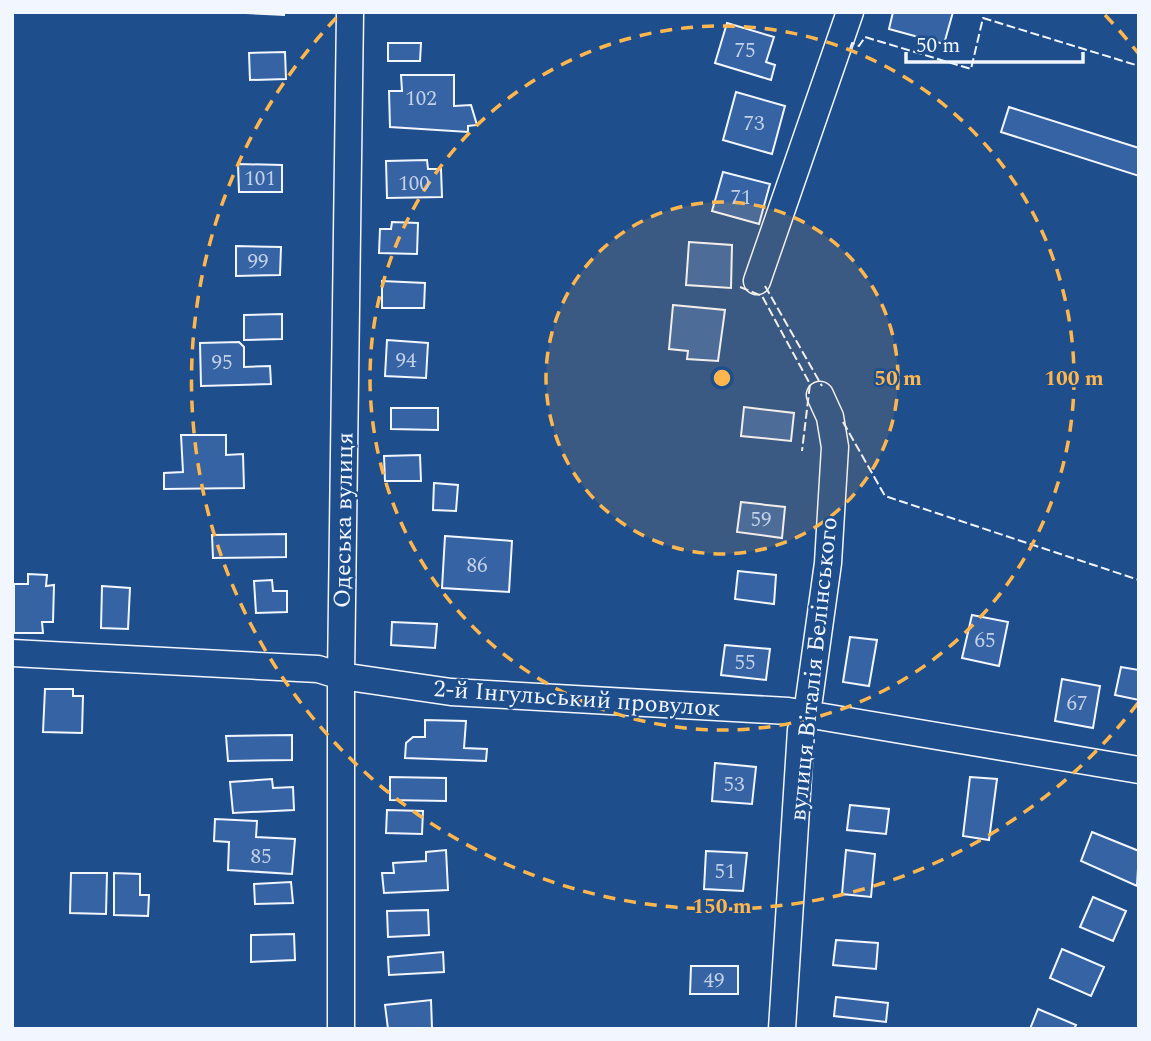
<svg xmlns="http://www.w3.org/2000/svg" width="1151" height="1041" viewBox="0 0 1151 1041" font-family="Spectral,serif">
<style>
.building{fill:#3563a3;stroke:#f2f6ff;stroke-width:2}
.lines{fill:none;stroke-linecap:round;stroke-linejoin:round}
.minor-casing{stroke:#f2f6ff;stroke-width:29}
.minor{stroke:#1f4e8c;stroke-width:26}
.fence{stroke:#f2f6ff;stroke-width:2;stroke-dasharray:9 3.5;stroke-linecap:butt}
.ring{fill:none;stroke:#ffb74d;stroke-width:3.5;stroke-dasharray:12 9}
.labels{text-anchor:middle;stroke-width:5;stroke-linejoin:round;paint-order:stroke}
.number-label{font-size:21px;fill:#c3d1e8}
.street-label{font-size:24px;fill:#f2f6ff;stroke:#1f4e8c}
.centre{fill:#ffb74d;stroke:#1f4e8c;stroke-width:3.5}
.ring-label{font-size:21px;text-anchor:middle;font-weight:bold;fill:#ffb74d;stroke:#1f4e8c;stroke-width:5;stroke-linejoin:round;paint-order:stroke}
</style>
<rect width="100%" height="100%" fill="#1f4e8c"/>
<path class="building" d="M226 12H284V15Z
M893 12H953L944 44 889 29Z
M727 23 774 37 766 62 775 65 771 80 715 63Z
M388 43H421L420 61H388Z
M285 52 286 79 250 80 249 53Z
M401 75H454V106L471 105 477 125 468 126V132L390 127 389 91H402Z
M736 92 785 106 772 154 723 140Z
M1009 107 1139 148V176L1001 132Z
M427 160 428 169H441L442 197 387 198 386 161Z
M238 164 282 165V192H239Z
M723 172 770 184 759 224 712 211Z
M392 222 418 223 417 254 379 253 380 229H391Z
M689 242 732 245 731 288 686 285Z
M236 246 281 247 280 275 236 276Z
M382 281 425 283 424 308H382Z
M673 305 725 310 718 361 687 359 688 351 669 349Z
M282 314V339L244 340V315Z
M387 340 428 343 426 378 385 376Z
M239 342 244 347V367L270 366 271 384 201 386 200 343Z
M744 407 794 413 791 441 741 436Z
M391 408H438V430L391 429Z
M181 435H226V455L243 454 244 488 164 489V473L183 472Z
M420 455 421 481H385L384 456Z
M434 483 458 485 456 511 433 510Z
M741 502 785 507 782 538 737 532Z
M286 534V557L213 558 212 535Z
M445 536 512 541 509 592 442 588Z
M738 571 776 575 774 604 735 599Z
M28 574 47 575 46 586 54 585 53 622H42L43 633H14V584H28Z
M272 580 273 591H287V612L256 613 254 581Z
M102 586 130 588 128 629 101 628Z
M972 615 1008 622 999 666 962 658Z
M392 622 437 624 435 648 391 645Z
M850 637 877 640 869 686 843 682Z
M725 645 770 649 766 680 721 675Z
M1121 667 1139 670V700L1115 695Z
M1062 679 1100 686 1093 728 1055 721Z
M45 689H73V696H83L82 733 43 732Z
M425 720 466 721 464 748 487 749 486 761 405 758 406 743 413 737H425Z
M292 735V760L228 761 226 736Z
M715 763 756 767 752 804 712 801Z
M390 777 446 778V801L390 800Z
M970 777 997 779 989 840 963 836Z
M272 779 273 788 293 787 294 810 233 813 230 782Z
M850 805 889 809 886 834 847 830Z
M387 810 423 811 422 834 386 833Z
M215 819 257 821 256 837 295 839 292 874 228 870 229 842 214 841Z
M1092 832 1139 851 1137 886 1081 861Z
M446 850 448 890 384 893 382 873H394L393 863 426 861V852Z
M846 850 875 854 871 897 842 894Z
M706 851 747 853 743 891 704 889Z
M71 873H107L106 914 70 913Z
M114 873 140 874V895H149L148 916 114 915Z
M291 882 293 903 255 904 254 884Z
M1093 897 1126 911 1113 941 1080 927Z
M428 910 429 935 388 937 387 911Z
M294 934 295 960 251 962V935Z
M836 940 878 943 876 969 833 965Z
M1062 949 1104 967 1091 996 1050 978Z
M443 952 444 972 389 975 388 957Z
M691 966H738V994H690Z
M836 997 888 1003 886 1022 834 1016Z
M431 1000 432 1028 388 1029 385 1005Z
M1038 1009 1076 1025 1074 1029H1030Z"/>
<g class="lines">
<g class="minor-casing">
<path id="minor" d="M757 281 850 12
M12 653 318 669 341 676 451 692 788 711 1139 770
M341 1029V676L350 12
M782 1029 801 730 807 714 828 563 835 447 830 417 820 395"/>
</g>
<use href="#minor" class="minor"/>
<path class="fence" d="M850 49 852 43 859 46 865 37 971 69 983 18 1139 66
M765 286 822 386
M740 287 762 296 810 384 802 451
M843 422 885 496 1139 580"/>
</g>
<circle cx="722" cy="378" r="176" fill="#ffb74d" fill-opacity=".12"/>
<g class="ring">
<circle cx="722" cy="378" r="176"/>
<circle cx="722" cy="378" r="352"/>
<path d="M1138 703A528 528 0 1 1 339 15M1105 15A528 528 0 0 1 1138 53"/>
</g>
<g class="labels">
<g class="number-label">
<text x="745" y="57">75</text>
<text x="421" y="105">102</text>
<text x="754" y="130">73</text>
<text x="260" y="185">101</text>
<text x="414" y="190">100</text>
<text x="741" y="204">71</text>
<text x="258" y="268">99</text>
<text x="406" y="367">94</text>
<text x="222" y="369">95</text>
<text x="761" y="526">59</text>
<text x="477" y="572">86</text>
<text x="985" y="647">65</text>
<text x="745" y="669">55</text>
<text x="1077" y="710">67</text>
<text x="734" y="791">53</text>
<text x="261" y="863">85</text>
<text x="725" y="878">51</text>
<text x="714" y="987">49</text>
</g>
<g class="street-label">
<text transform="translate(343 520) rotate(-89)" y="8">Одеська вулиця</text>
<text transform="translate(813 669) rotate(-84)" y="8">вулиця Віталія Белінського</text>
<text transform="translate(577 698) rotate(4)" y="8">2-й Інгульський провулок</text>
</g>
</g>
<circle cx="722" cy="378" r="10" class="centre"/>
<g class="ring-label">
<text x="898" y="385">50 m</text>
<text x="1074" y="385">100 m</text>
<text x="722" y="913">150 m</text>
</g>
<rect width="1151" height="1041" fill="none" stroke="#f2f6ff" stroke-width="28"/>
<path d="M906 52v10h177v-10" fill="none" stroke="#f2f6ff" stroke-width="3.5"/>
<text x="916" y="52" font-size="21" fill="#f2f6ff" stroke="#1f4e8c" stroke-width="5" paint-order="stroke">50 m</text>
</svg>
